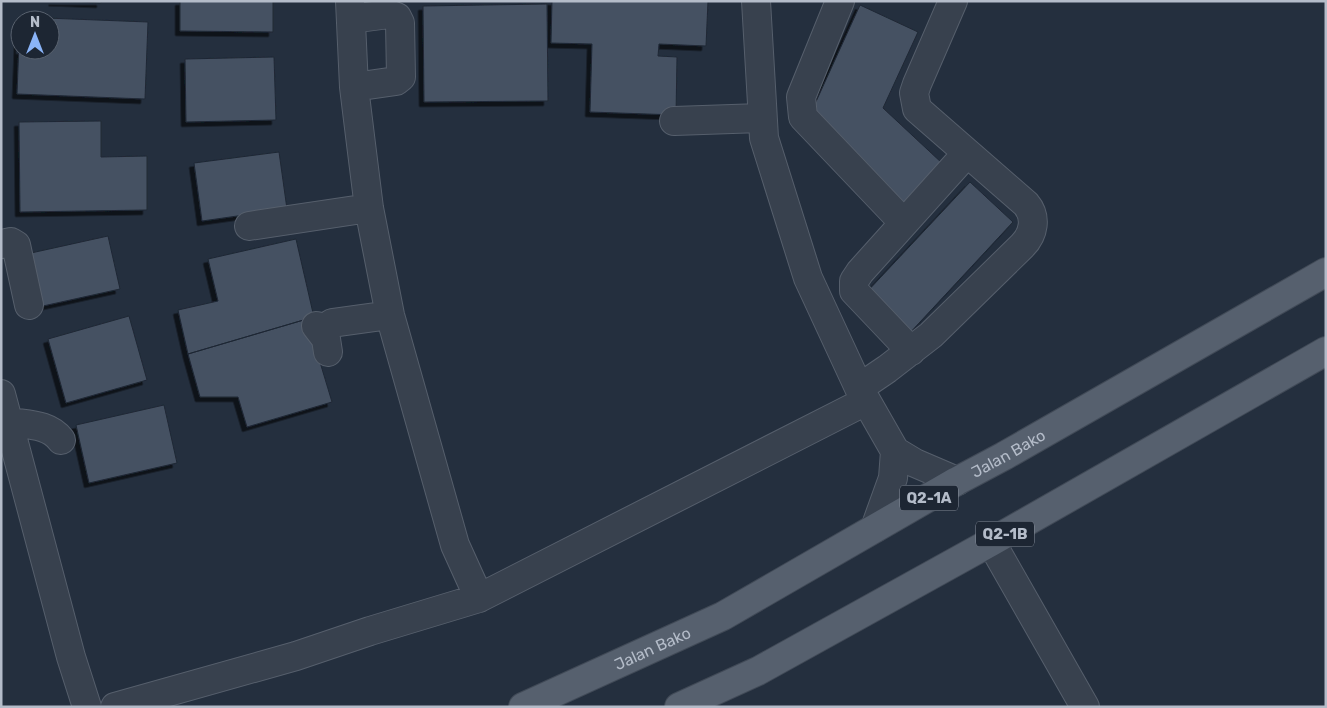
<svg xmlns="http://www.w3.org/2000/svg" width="1327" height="708" viewBox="0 0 1327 708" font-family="Rubik,sans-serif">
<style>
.building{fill:#455162;stroke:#1f2835;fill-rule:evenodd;filter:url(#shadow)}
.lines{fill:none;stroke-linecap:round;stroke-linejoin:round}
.minor-casing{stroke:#565f6c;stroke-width:30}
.major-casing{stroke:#414a57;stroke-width:30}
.minor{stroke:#38414e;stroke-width:28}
.major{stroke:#56606e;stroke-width:28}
.labels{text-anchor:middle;stroke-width:4.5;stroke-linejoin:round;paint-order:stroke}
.shield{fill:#1d2633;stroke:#878f9c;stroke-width:1}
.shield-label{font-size:15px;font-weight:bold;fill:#b4bcc9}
.street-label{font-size:16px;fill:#b4bcc9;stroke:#1d2633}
</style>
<defs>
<filter id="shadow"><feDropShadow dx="-4.5" dy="4.5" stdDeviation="0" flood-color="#0009"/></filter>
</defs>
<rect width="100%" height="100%" fill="#242f3e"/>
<path class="building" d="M53 1H101V3Z
M180 1H273V32L180 31Z
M552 1H708L706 46 659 44 658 56 677 57 676 115 590 112 592 44 551 43Z
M547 4 548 101 424 102 423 6Z
M860 5 918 32 883 108 943 164 895 215 822 137 814 106Z
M20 17 148 22 145 99 17 94ZM20 20H50V50H20Z
M274 57 276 120 186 122 185 59Z
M101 121V157L147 156V210L20 212 19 122Z
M279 152 287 209 202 221 194 163Z
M970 182 1013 222 907 336 864 295Z
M108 236 120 289 43 306 31 253Z
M296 239 316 326 307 319 188 354 178 310 218 301 208 259Z
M129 316 147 380 66 403 48 339Z
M307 319 332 402 247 427 238 397H200L188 354Z
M164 405 177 463 89 483 76 425Z"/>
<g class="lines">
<g class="minor-casing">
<path id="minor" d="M350 1 354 87 361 144 369 208 390 315 455 545 479 598
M756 1 764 138 808 278 859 388 895 451 915 463 957 481
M840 1 801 97 803 117 904 223
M351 19 389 14 397 17 400 23 401 77 396 81 354 87
M674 121 761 118
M249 226 369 208
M1 244 11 242 16 245 29 305
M911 351 854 291V281L860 272 967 153
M328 352 326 339 316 326 326 328 332 323 390 315
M859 388 887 369 931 335 1022 246C1034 234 1037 217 1026 204L917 109 914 93 917 84 953 1
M1 394 71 657 87 707
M10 422C28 425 49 424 61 440
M875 528 893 478 895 451
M991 542 1085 707
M115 707 296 656 370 631 479 598 866 401"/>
</g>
<g class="major-casing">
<g id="major">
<path id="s1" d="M523 707 723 616 957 481 1004 456 1326 272"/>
<path d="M679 707 758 671 991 542 1326 351"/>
</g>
</g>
<use href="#minor" class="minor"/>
<use href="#major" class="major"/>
</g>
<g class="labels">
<g class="shield">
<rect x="900" y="485.5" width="58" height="25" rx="4"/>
<rect x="976" y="521.5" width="58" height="25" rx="4"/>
</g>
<g class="shield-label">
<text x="929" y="503">Q2-1A</text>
<text x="1005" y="539">Q2-1B</text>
</g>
<g class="street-label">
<text dy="6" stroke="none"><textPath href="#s1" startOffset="548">Jalan Bako</textPath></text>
<text dy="6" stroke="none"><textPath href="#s1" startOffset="142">Jalan Bako</textPath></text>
</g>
</g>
<rect width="1327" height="708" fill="none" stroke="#b4bcc9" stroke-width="5"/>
<g transform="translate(35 35)"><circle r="24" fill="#1d2633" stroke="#59626f"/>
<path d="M0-4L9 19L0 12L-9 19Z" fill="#8ab4f8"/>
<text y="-8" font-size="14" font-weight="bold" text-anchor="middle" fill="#b4bcc9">N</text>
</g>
</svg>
